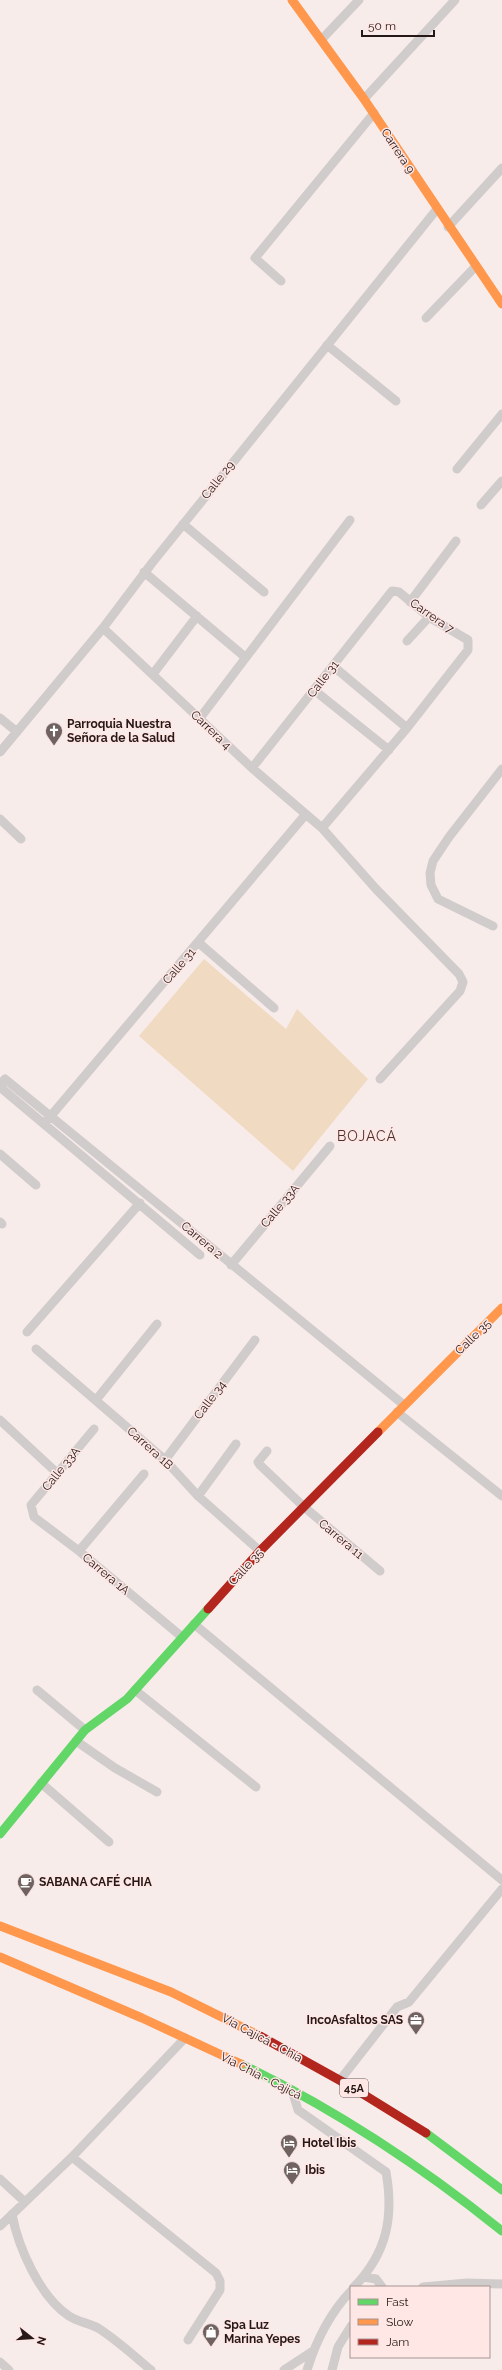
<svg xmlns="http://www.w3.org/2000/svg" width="502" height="2370" viewBox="0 0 502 2370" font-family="Raleway,sans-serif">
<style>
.green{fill:#f0dac2}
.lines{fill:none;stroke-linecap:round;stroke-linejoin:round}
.street{stroke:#d0cccb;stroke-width:9}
.fast{stroke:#63d668;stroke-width:9}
.slow{stroke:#ff974d;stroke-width:9}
.jam{stroke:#b3261e;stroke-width:9}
.labels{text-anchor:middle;stroke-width:3;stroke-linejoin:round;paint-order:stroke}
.shield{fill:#fee7e4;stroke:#665654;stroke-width:1}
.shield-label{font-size:11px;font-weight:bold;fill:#251816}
.street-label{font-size:12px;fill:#251816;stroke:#fee7e4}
.poi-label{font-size:12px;font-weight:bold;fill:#251816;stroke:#fee7e4;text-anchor:start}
.quarter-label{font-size:14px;letter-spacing:1px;fill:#4c302d;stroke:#fee7e4}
</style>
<rect width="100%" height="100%" fill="#f8ecea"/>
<path class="green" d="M204 959 286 1029 297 1009 368 1079 293 1171 139 1036Z"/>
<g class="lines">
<path class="street" d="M322 39 359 0
M364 99 455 0
M448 227 502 168
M281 281 255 258 374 113
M426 318 476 266
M327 345 396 401
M457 469 502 414
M481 505 502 481
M183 524 264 592
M144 572 245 657
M410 602 456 541
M103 628 252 768 322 828 376 889 459 974 463 982 460 991 380 1079
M407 641 429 617
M333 666 407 728
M153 674 197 616
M314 690 389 750
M0 718 17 732
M200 718 350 520
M0 752 103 628 152 563 437 209
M252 768 392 591 399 592 429 617 468 640V650L407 728 322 828
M0 819 21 839
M493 926 438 899 431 885 430 873 433 861 449 837 502 769
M199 943 274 1008
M0 1084 5 1079 404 1405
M0 1087 200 1255
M44 1124 306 814
M0 1154 36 1185
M0 1222 2 1224
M231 1265 330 1146
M27 1332 140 1203
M36 1349 165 1460 198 1496 260 1551
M96 1400 157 1324
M397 1412 502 1496
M0 1420 57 1473
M94 1429 31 1505 34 1517 79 1551 182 1637
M267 1451 258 1462 260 1465 303 1506 380 1571
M165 1460 255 1340
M198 1496 236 1444
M79 1551 144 1474
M194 1624 502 1880
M37 1690 85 1730
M135 1690 256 1787
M76 1741 115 1768 157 1792
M41 1783 109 1842
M340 2080 397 2007 409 2002 502 1889
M292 2090 298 2110 386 2172C394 2217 387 2253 354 2287
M72 2157 216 2273 220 2281V2290L188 2340
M0 2179 25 2202
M12 2214C18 2247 40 2297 69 2316 78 2322 89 2323 98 2328 117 2340 134 2356 151 2370
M0 2226 72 2157 185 2038
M364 2277 376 2279 382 2287
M423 2287 467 2283 502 2284
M0 2362 9 2370
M284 2370 313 2351
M307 2370C316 2341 330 2313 351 2291
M332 2370 338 2347 351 2326"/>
<path class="fast" d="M0 1834 85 1730 127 1699 208 1609
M241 2064C335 2109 421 2166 502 2231
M426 2133 502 2190"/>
<path class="slow" d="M292 0 364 99 502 304
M378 1432 502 1308
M0 1926 171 1992 260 2036
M0 1957 142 2018 241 2064"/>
<path class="jam" d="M208 1609 260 1551 378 1432
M260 2036 350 2086 426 2133"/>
</g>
<defs>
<g id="church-pin" transform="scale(0.9)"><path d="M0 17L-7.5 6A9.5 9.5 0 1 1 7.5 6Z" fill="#6f6260" stroke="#fee7e4"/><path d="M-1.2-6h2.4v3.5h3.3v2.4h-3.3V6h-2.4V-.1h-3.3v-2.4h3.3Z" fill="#fff"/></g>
<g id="cafe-pin" transform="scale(0.9)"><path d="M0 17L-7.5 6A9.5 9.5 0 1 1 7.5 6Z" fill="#6f6260" stroke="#fee7e4"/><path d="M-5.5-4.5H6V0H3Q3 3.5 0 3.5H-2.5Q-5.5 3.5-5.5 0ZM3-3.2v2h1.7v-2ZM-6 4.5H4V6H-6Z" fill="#fff"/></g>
<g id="office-pin" transform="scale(0.9)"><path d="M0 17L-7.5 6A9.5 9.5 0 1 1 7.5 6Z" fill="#6f6260" stroke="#fee7e4"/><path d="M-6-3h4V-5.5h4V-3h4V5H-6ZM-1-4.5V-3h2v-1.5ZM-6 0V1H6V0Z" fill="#fff"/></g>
<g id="hotel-pin" transform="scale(0.9)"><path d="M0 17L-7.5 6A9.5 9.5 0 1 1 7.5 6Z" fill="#6f6260" stroke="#fee7e4"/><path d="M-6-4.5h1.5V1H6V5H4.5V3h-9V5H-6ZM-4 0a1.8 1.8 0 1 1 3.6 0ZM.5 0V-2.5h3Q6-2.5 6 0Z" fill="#fff"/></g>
<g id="shop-pin" transform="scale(0.9)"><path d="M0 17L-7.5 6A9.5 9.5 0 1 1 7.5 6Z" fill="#6f6260" stroke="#fee7e4"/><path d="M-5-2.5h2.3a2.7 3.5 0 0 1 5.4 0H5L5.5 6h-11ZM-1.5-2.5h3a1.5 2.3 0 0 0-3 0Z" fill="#fff"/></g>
</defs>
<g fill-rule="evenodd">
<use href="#church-pin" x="54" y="731"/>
<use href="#cafe-pin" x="26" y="1882"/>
<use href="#office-pin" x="416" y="2020"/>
<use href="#hotel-pin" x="289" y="2143"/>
<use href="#hotel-pin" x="292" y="2170"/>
<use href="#shop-pin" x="211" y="2332"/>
</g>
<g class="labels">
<rect class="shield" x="340" y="2079" width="28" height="18" rx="3"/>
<g class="shield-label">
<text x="354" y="2092">45A</text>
</g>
<g class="street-label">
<text transform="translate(398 151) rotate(57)" y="4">Carrera 9</text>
<text transform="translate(218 480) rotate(-51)" y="4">Calle 29</text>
<text transform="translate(432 616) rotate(35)" y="4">Carrera 7</text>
<text transform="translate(323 679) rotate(-52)" y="4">Calle 31</text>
<text transform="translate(211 730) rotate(44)" y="4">Carrera 4</text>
<text transform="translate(179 966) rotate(-49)" y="4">Calle 31</text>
<text transform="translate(280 1206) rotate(-50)" y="4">Calle 33A</text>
<text transform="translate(202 1240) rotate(40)" y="4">Carrera 2</text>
<text transform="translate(473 1337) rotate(-44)" y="4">Calle 35</text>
<text transform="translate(210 1400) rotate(-53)" y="4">Calle 34</text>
<text transform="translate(150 1448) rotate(42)" y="4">Carrera 1B</text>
<text transform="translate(61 1469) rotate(-51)" y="4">Calle 33A</text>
<text transform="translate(341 1539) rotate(40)" y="4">Carrera 11</text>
<text transform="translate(246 1567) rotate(-47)" y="4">Calle 35</text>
<text transform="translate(106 1574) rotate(40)" y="4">Carrera 1A</text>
<text transform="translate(262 2038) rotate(28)" y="4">Vía Cajicá - Chía</text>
<text transform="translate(261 2076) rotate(27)" y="4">Vía Chía - Cajicá</text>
</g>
<g class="poi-label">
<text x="67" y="728">Parroquia Nuestra<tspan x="67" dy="14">Señora de la Salud</tspan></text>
<text x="39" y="1886">SABANA CAFÉ CHIA</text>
<text x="403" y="2024" text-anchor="end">IncoAsfaltos SAS</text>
<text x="302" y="2147">Hotel Ibis</text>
<text x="305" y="2174">Ibis</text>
<text x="224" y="2329">Spa Luz<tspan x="224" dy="14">Marina Yepes</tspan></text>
</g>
<g class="quarter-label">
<text x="367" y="1141">BOJACÁ</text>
</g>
</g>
<rect x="350" y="2286" width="140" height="72" fill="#fee7e4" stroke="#a79492"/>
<rect x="358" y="2299" width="20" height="6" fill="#63d668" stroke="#a79492"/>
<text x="386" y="2306" font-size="12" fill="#251816">Fast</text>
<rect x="358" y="2319" width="20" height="6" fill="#ff974d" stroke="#a79492"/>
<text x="386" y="2326" font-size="12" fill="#251816">Slow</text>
<rect x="358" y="2339" width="20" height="6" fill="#b3261e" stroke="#a79492"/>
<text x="386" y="2346" font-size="12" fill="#251816">Jam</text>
<g transform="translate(32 2338) rotate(107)" stroke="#fee7e4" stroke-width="3" paint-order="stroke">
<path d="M0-3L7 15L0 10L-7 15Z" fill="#251816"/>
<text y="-6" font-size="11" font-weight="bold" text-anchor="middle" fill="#251816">N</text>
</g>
<path d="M362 30v6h72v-6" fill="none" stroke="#251816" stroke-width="2"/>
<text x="368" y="30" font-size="12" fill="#251816" stroke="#fee7e4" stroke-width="3" paint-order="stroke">50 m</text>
</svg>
